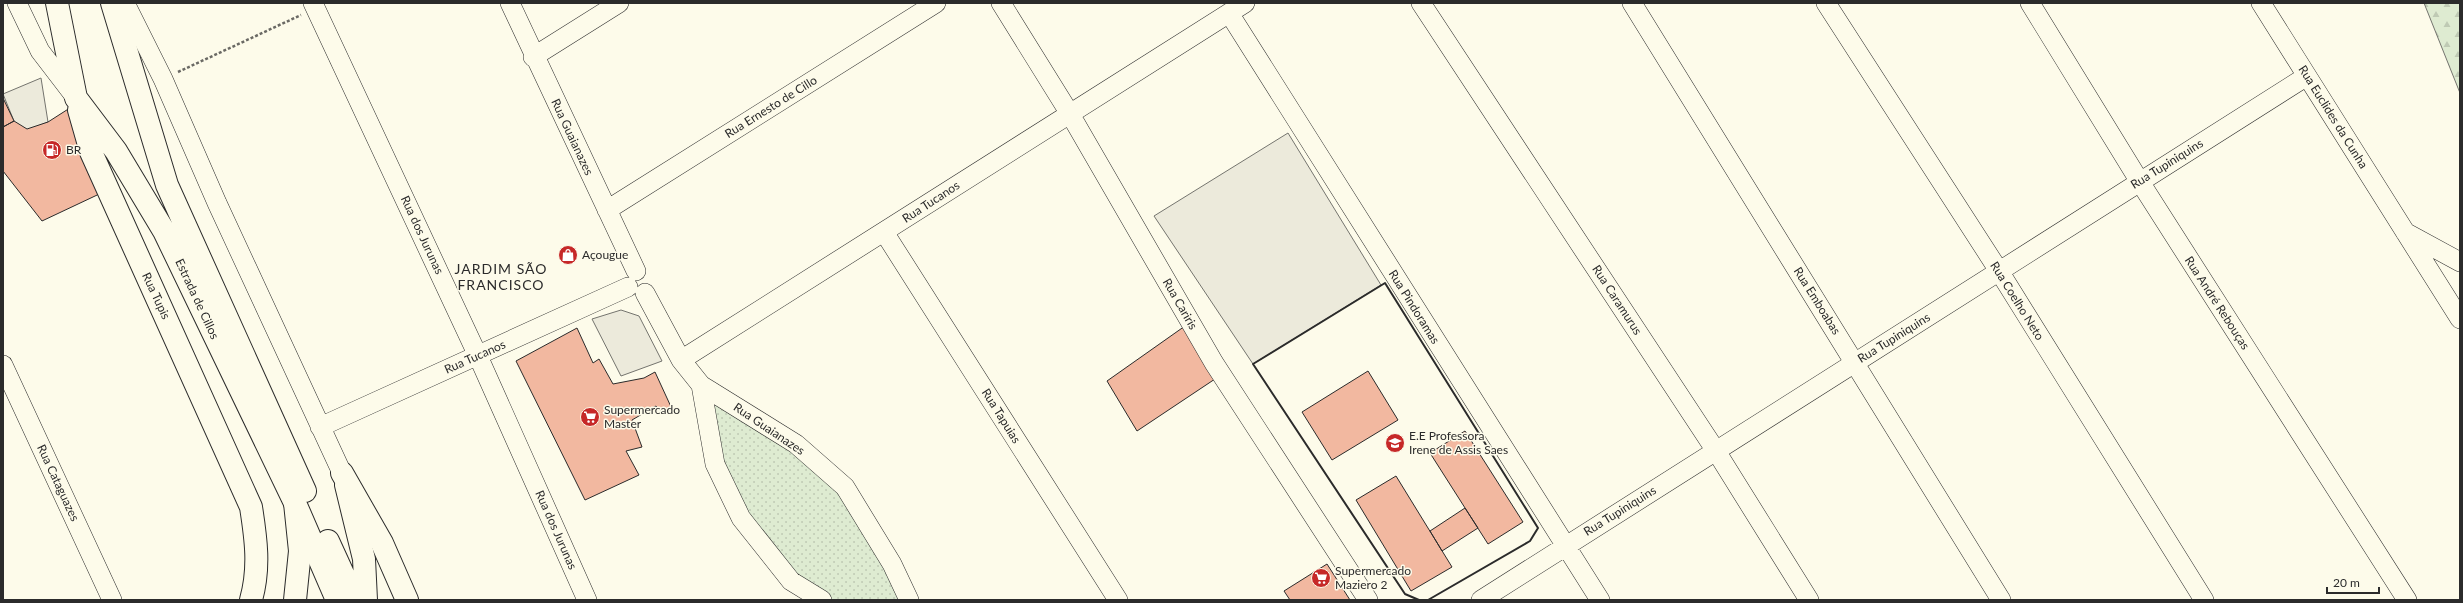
<svg xmlns="http://www.w3.org/2000/svg" width="2463" height="603" viewBox="0 0 2463 603" font-family="Lato,sans-serif">
<style>
.forest{fill:url(#forest-firs);stroke:#74746e}
.park{fill:url(#park-dots);stroke:#74746e}
.parking{fill:#eceadb;stroke:#74746e}
.building{fill:#f2b8a0;stroke:#2b2b2b}
.lines{fill:none;stroke-linecap:round;stroke-linejoin:round}
.minor-casing{stroke:#2b2b2b;stroke-width:20}
.major-casing{stroke:#2b2b2b;stroke-width:24}
.highway-casing{stroke:#2b2b2b;stroke-width:24}
.path{stroke:#6a6964;stroke-width:2.5;stroke-dasharray:3 2;stroke-linecap:butt}
.minor{stroke:#fdfbea;stroke-width:19}
.major{stroke:#fdfbea;stroke-width:22}
.highway{stroke:#fdfbea;stroke-width:22}
.wall{stroke:#2b2b2b;stroke-width:2}
.labels{text-anchor:middle;stroke-width:3;stroke-linejoin:round;paint-order:stroke}
.street-label{font-size:12px;fill:#2b2b2b;stroke:#fdfbea}
.poi-label{font-size:12px;fill:#2b2b2b;stroke:#fdfbea;text-anchor:start}
.quarter-label{font-size:14px;letter-spacing:1px;fill:#2b2b2b;stroke:#fdfbea}
</style>
<defs>
<pattern id="forest-firs" width="22" height="20" patternUnits="userSpaceOnUse"><rect width="22" height="20" fill="#deebd1"/><path d="M5 1l3.5 6h-7zM16 11l3.5 6h-7z" fill="#bfcab4"/></pattern>
<pattern id="park-dots" width="8" height="8" patternUnits="userSpaceOnUse"><rect width="8" height="8" fill="#deebd1"/><path d="M2 2h.1M6 6h.1" fill="none" stroke="#bfcab4" stroke-width="1.8" stroke-linecap="round"/></pattern>
</defs>
<rect width="100%" height="100%" fill="#fdfbea"/>
<path class="forest" d="M2424 3H2460V93Z"/>
<path class="park" d="M701 385 845 487 909 600H822L741 518Z"/>
<path class="parking" d="M41 78 48 122 3 140V127L14 121 3 94Z
M1288 133 1381 285 1253 364 1154 216Z
M621 310 639 316 662 361 621 376 592 319Z"/>
<path class="building" d="M87 97 112 188 42 221 3 171V127L14 121 27 129 48 122Z
M3 98 14 121 3 127Z
M1185 326 1218 377 1137 431 1107 381Z
M577 328 593 363 599 359 613 384 644 378 655 372 672 409 663 413 656 406 632 420 642 447 626 451 639 475 585 500 516 361Z
M1368 371 1398 420 1332 460 1302 412Z
M1465 431 1523 522 1488 544 1430 453Z
M1396 476 1452 567 1411 591 1356 500Z
M1465 508 1478 528 1442 551 1430 531Z
M1327 564 1350 600H1290L1284 591Z"/>
<g class="lines">
<g class="minor-casing">
<path id="minor" d="M17 3 40 51 76 98
M125 3 163 79 217 203 342 473
M313 3 478 356 587 600
M510 3 636 271
M1001 3 1070 114 1214 363 1368 600
M1421 3 1716 451 1809 600
M1632 3 2001 600
M1826 3 1999 271 2204 600
M2030 3 2140 182 2407 600
M2261 3 2460 319
M1229 13 1600 600
M533 57 619 3
M607 210 936 3
M884 232 1118 600
M2405 232 2460 262
M645 293 681 360 701 385 796 444 845 487 892 564 909 600
M681 360 1245 3
M3 365 112 600
M701 385 715 464 741 518 791 581 822 600
M320 427 628 287
M1481 600 2307 76"/>
</g>
<g class="major-casing">
<path id="major" d="M57 3 76 98 116 151 164 231 295 503 337 600
M112 3 167 185 305 491
M79 110 91 152 251 507C256 539 260 568 251 600
M346 485 364 559 366 600
M328 541 355 600"/>
</g>
<g class="highway-casing">
<path id="highway" d="M342 473 382 543 407 600
M295 503 300 551 295 600"/>
</g>
<path class="path" d="M178 72 301 15"/>
<use href="#minor" class="minor"/>
<use href="#major" class="major"/>
<use href="#highway" class="highway"/>
<path class="wall" d="M1419 600 1405 594 1253 364 1385 283 1538 528 1530 541 1428 600"/>
</g>
<defs>
<g id="fuel-disc" transform="scale(1)"><circle r="9.5" fill="#c62828" stroke="#fdfbea"/><path d="M-5.5-6h7V0h2V4h1.3V-2.5L3-4.5l.8-.8L6-3V5H2.5V1h-1V6h-7ZM-4.2-4.7v3.2H.2V-4.7Z" fill="#fff"/></g>
<g id="shop-disc" transform="scale(1)"><circle r="9.5" fill="#c62828" stroke="#fdfbea"/><path d="M-5-2.5h2.3a2.7 3.5 0 0 1 5.4 0H5L5.5 6h-11ZM-1.5-2.5h3a1.5 2.3 0 0 0-3 0Z" fill="#fff"/></g>
<g id="supermarket-disc" transform="scale(1)"><circle r="9.5" fill="#c62828" stroke="#fdfbea"/><path d="M-6-5.5h2.5l.6 2H6L4.5 2H-2.5L-4.4-4H-6ZM-1.5 3.2a1.3 1.3 0 1 0 .1 0ZM3 3.2a1.3 1.3 0 1 0 .1 0Z" fill="#fff"/></g>
<g id="school-disc" transform="scale(1)"><circle r="9.5" fill="#c62828" stroke="#fdfbea"/><path d="M0-5L7-2L0 1L-7-2ZM-4 1L0 2.5L4 1V4Q0 6-4 4Z" fill="#fff"/></g>
</defs>
<g fill-rule="evenodd">
<use href="#fuel-disc" x="52" y="150"/>
<use href="#shop-disc" x="568" y="255"/>
<use href="#supermarket-disc" x="590" y="417"/>
<use href="#school-disc" x="1395" y="443"/>
<use href="#supermarket-disc" x="1321" y="578"/>
</g>
<g class="labels">
<g class="street-label">
<text transform="translate(771 107) rotate(-32)" y="4">Rua Ernesto de Cillo</text>
<text transform="translate(2333 117) rotate(58)" y="4">Rua Euclides da Cunha</text>
<text transform="translate(572 137) rotate(65)" y="4">Rua Guaianazes</text>
<text transform="translate(2167 164) rotate(-32)" y="4">Rua Tupiniquins</text>
<text transform="translate(931 202) rotate(-33)" y="4">Rua Tucanos</text>
<text transform="translate(422 235) rotate(65)" y="4">Rua dos Jurunas</text>
<text transform="translate(156 296) rotate(65)" y="4">Rua Tupis</text>
<text transform="translate(197 299) rotate(65)" y="4">Estrada de Cillos</text>
<text transform="translate(1617 300) rotate(57)" y="4">Rua Caramurus</text>
<text transform="translate(1817 301) rotate(58)" y="4">Rua Emboabas</text>
<text transform="translate(2017 301) rotate(58)" y="4">Rua Coelho Neto</text>
<text transform="translate(2217 303) rotate(57)" y="4">Rua André Rebouças</text>
<text transform="translate(1180 304) rotate(60)" y="4">Rua Cariris</text>
<text transform="translate(1414 307) rotate(58)" y="4">Rua Pindoramas</text>
<text transform="translate(1894 338) rotate(-32)" y="4">Rua Tupiniquins</text>
<text transform="translate(475 357) rotate(-24)" y="4">Rua Tucanos</text>
<text transform="translate(1001 416) rotate(58)" y="4">Rua Tapuias</text>
<text transform="translate(769 429) rotate(34)" y="4">Rua Guaianazes</text>
<text transform="translate(58 483) rotate(65)" y="4">Rua Cataguazes</text>
<text transform="translate(1620 511) rotate(-32)" y="4">Rua Tupiniquins</text>
<text transform="translate(556 530) rotate(66)" y="4">Rua dos Jurunas</text>
</g>
<g class="poi-label">
<text x="66" y="154">BR</text>
<text x="582" y="259">Açougue</text>
<text x="604" y="414">Supermercado<tspan x="604" dy="14">Master</tspan></text>
<text x="1409" y="440">E.E Professora<tspan x="1409" dy="14">Irene de Assis Saes</tspan></text>
<text x="1335" y="575">Supermercado<tspan x="1335" dy="14">Maziero 2</tspan></text>
</g>
<g class="quarter-label">
<text x="501" y="274">JARDIM SÃO<tspan x="501" dy="16">FRANCISCO</tspan></text>
</g>
</g>
<rect width="2463" height="603" fill="none" stroke="#2b2b2b" stroke-width="8"/>
<path d="M2327 587v6h52v-6" fill="none" stroke="#2b2b2b" stroke-width="2"/>
<text x="2333" y="587" font-size="12" fill="#2b2b2b" stroke="#fdfbea" stroke-width="3" paint-order="stroke">20 m</text>
</svg>
